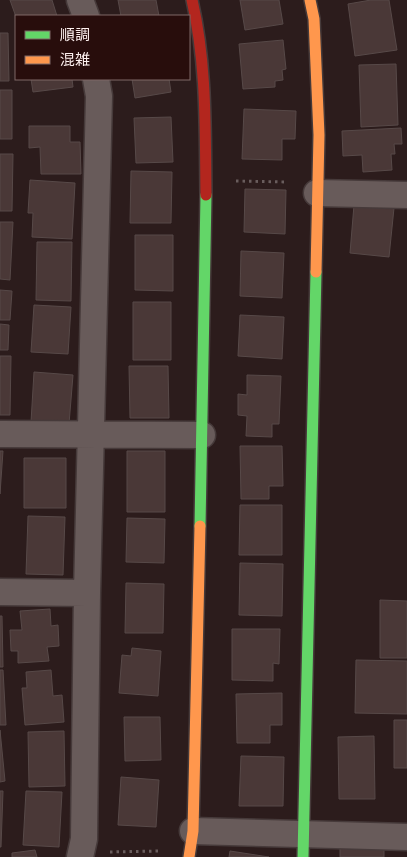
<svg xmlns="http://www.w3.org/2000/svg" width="407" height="857" viewBox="0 0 407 857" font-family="'IBM Plex Sans','Noto Sans JP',sans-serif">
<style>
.building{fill:#4a3837;stroke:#574948}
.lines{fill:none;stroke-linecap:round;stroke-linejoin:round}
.street-casing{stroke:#463a3a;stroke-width:29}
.fast-casing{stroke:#463a3a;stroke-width:14}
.slow-casing{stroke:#463a3a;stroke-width:14}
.jam-casing{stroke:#463a3a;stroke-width:14}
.path{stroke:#695d5d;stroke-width:3;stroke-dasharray:2.5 4;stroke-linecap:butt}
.street{stroke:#685b5a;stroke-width:26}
.fast{stroke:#63d668;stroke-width:11}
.slow{stroke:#ff974d;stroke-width:11}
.jam{stroke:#b3261e;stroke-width:11}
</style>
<rect width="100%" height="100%" fill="#2c1c1c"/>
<path class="building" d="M10 0H52L57 16 16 17Z
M118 0H156L159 16H121Z
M240 0H279L283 24 245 30Z
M371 0H389L397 50 355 56 348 4Z
M0 33H8L9 81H0Z
M283 40 286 69 282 70 283 80 275 81V87L243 89 239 44Z
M396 64 398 125 361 127 359 65Z
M31 79H72L73 87 33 92Z
M132 79H169L171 92 135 98Z
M0 90H12V139H0Z
M244 109 296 111 295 139H282V160L242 159Z
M171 117 173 162 136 163 134 118Z
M29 126H70V142H80L81 174H41L40 147 29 148Z
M401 128 402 144H394L395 154H391L392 170 363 172 362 155 343 156 342 131Z
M0 154H13L12 211H0Z
M131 171 172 172 171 223H130Z
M30 180 75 183 72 239 32 237 33 213H28Z
M245 189 286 190 285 234 244 232Z
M354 205 394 208 389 257 350 253Z
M0 222H13L10 280 0 279Z
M135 235H173V291L135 290Z
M37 242H72L71 301 36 300Z
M241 251 284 253 282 298 240 296Z
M0 290 12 291 10 320H0Z
M133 302H171V360H133Z
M34 305 71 307 68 354 31 352Z
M240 315 284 317 282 359 238 356Z
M0 324 9 325 8 350H0Z
M0 356H11L10 415H0Z
M129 366H168L169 418H130Z
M34 372 73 375 69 424 31 422Z
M247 375 281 376 279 424H272V437L246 436 247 416 238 415V394L247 395Z
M240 446H282L283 486H269V499H241Z
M0 451H3L0 494Z
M127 451H165V512H127Z
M24 458H66V508H24Z
M240 505H282V555H239Z
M28 516 65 517 63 575 26 574Z
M127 518 165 519 164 563 126 562Z
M240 563 283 564 282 616 239 615Z
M126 583 164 584 163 633H125Z
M380 600 407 601V658H380Z
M50 609 51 626 58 625 59 646 47 647 49 661 18 663V651H11L10 630H22L20 611Z
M0 616H2L3 667H0Z
M232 629H280L279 664 273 663V681L232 680Z
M132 648 161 651 158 696 119 693 122 655 131 656Z
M356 660 407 661V714L355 713Z
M0 670H3L6 725H0Z
M51 670 53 696 62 695 64 722 25 725 22 688H27L26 672Z
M282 693V725H270V743H237L236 694Z
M124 717H160L161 760 125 761Z
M394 720H407V768H394Z
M0 730 5 781 0 782Z
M64 731 65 786 29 787 28 732Z
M374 736 375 799H339L338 737Z
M241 756 284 757 283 806H239Z
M121 777 159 780 156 827 118 825Z
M0 791H3L1 847H0Z
M26 791 62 792 59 847 23 845Z
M340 848 384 849V857H340Z
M35 850 37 857H12V853Z
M230 851 269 857H229Z"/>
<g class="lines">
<g class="street-casing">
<path id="street" d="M80 0 86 16
M317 193 407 195
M0 434 202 435
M0 592 87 593
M193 831 407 837
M80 857 84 839 87 593 99 96 96 79"/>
</g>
<g class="fast-casing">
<path id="fast" d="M200 526 206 195
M303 857 316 272"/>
</g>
<g class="slow-casing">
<path id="slow" d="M310 0 314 19 319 135 316 272
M189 857 193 831 200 526"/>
</g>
<g class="jam-casing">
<path id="jam" d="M192 0C207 65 205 129 206 195"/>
</g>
<path class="path" d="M236 181 288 182
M110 852 159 851"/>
<use href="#street" class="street"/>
<use href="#fast" class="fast"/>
<use href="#slow" class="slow"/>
<use href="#jam" class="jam"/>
</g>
<rect x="15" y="15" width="175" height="65" fill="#280d0c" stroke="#7e6867"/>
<rect x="25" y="31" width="25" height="8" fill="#63d668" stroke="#7e6867"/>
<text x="60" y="40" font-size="15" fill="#fef1f0">順調</text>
<rect x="25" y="56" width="25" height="8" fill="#ff974d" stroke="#7e6867"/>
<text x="60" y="65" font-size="15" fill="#fef1f0">混雑</text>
</svg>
